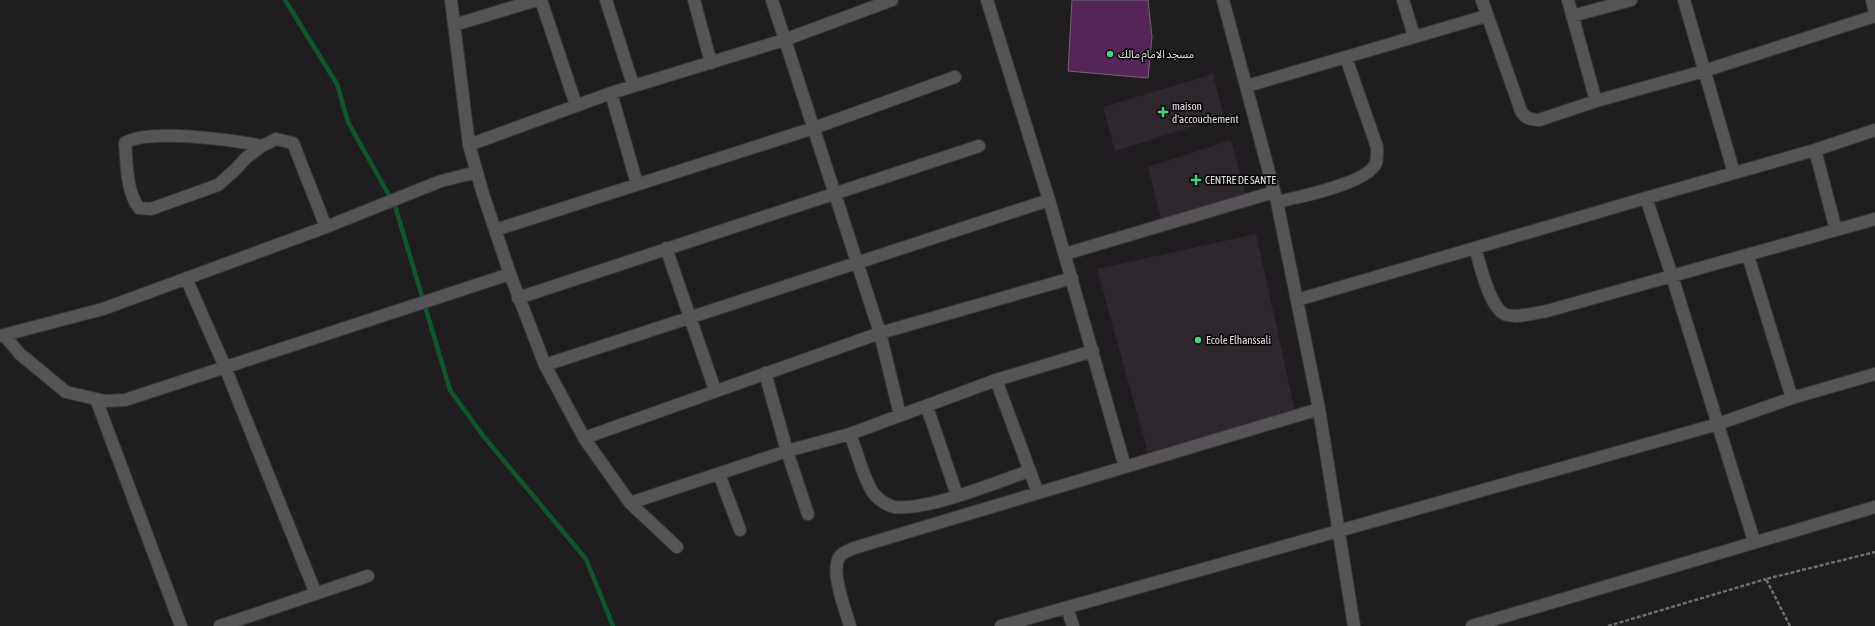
<svg xmlns="http://www.w3.org/2000/svg" width="1875" height="626" viewBox="0 0 1875 626" font-family="'Asap Condensed','Noto Sans Arabic',sans-serif">
<style>
.built{fill:#2e272e}
.lines{fill:none;stroke-linecap:round;stroke-linejoin:round}
.stream{stroke:#0b582d;stroke-width:4.5}
.building{fill:#552657;stroke:#6c696c}
.minor-casing{stroke:#393839;stroke-width:14}
.path{stroke:#6f6d6f;stroke-width:2.5;stroke-dasharray:4 2;stroke-linecap:butt}
.minor{stroke:#575457;stroke-width:12}
.poi-dot{fill:#41d77c;stroke:#090809;stroke-width:1.5}
.labels{text-anchor:middle;stroke-width:3.5;stroke-linejoin:round;paint-order:stroke}
.poi-label{font-size:11px;fill:#e4e3e4;stroke:#090809;text-anchor:start}
</style>
<rect width="100%" height="100%" fill="#201d20"/>
<path class="built" d="M1213 74 1224 117 1115 151 1103 107Z
M1231 140 1245 194 1161 219 1148 167Z
M1256 234 1295 411 1148 453 1097 269Z"/>
<g class="lines">
<path class="stream" d="M285 0 337 84 348 122 395 206 450 390 484 437 586 559 613 626"/>
</g>
<path class="building" d="M1072 0H1148L1152 37 1148 78 1068 71Z"/>
<g class="lines">
<g class="minor-casing">
<path id="minor" d="M451 0 469 145 483 194 510 274 545 365 584 438 630 503 677 547
M541 0 576 105
M606 0 633 85
M694 0 711 63
M772 0 880 333 900 415
M987 0 1049 200 1125 467
M1223 0 1277 202 1319 409 1354 626
M1403 0 1414 36
M1482 0 1521 111C1526 119 1530 119 1539 120L1596 101 1704 71 1875 16
M1568 0 1596 101
M1684 0 1734 173
M1872 0 1875 12
M1572 16 1631 0
M454 25 537 0
M1247 86 1486 16
M611 93 637 184
M469 145 611 93 784 40 892 0
M262 146C234 140 148 128 125 143 127 164 126 191 139 208L151 209 218 185 235 170 246 158 262 146 276 139 293 143 326 227
M1815 150 1836 230
M1646 198 1672 276 1754 541
M1277 202C1298 197 1367 184 1376 163 1377 158 1377 152 1377 147L1346 58
M495 230 814 128 955 77
M666 248 715 390
M1475 248C1480 264 1490 311 1507 315 1519 318 1535 313 1547 311L1875 219
M1065 254 1274 192
M1748 256 1792 398
M186 278 225 367 316 594
M518 298 979 146
M1297 300 1646 198 1815 150 1875 130
M4 335 20 354 66 392 105 401 125 400 510 274
M0 336 103 309 326 227 441 181 477 172
M545 365 1049 200
M765 373 787 451 808 514
M996 380 1038 493
M96 399 181 626
M927 407 957 495
M850 434C857 451 863 477 872 491 876 498 886 505 894 507 927 511 997 482 1029 471
M584 438 880 333 1072 278
M719 474 740 530
M630 503 787 451 850 434 996 380 1093 351
M1067 608 1073 626
M220 626 368 576
M850 626C846 611 829 570 840 556 844 552 849 550 854 548L1319 409
M1001 626 1718 424 1792 398 1875 374
M1472 626 1875 507"/>
</g>
<path class="path" d="M1608 626 1766 579
M1790 626 1766 579 1875 552"/>
<use href="#minor" class="minor"/>
</g>
<g class="poi-dot">
<circle cx="1110" cy="54" r="4"/>
<path d="M1161 106h4v4h4v4h-4v4h-4v-4h-4v-4h4z"/>
<path d="M1194 174h4v4h4v4h-4v4h-4v-4h-4v-4h4z"/>
<circle cx="1198" cy="340" r="4"/>
</g>
<g class="labels">
<g class="poi-label">
<text x="1118" y="58">مسجد الامام مالك</text>
<text x="1172" y="110">maison<tspan x="1172" dy="13">d'accouchement</tspan></text>
<text x="1205" y="184">CENTRE DE SANTE</text>
<text x="1206" y="344">Ecole Elhanssali</text>
</g>
</g>
</svg>
